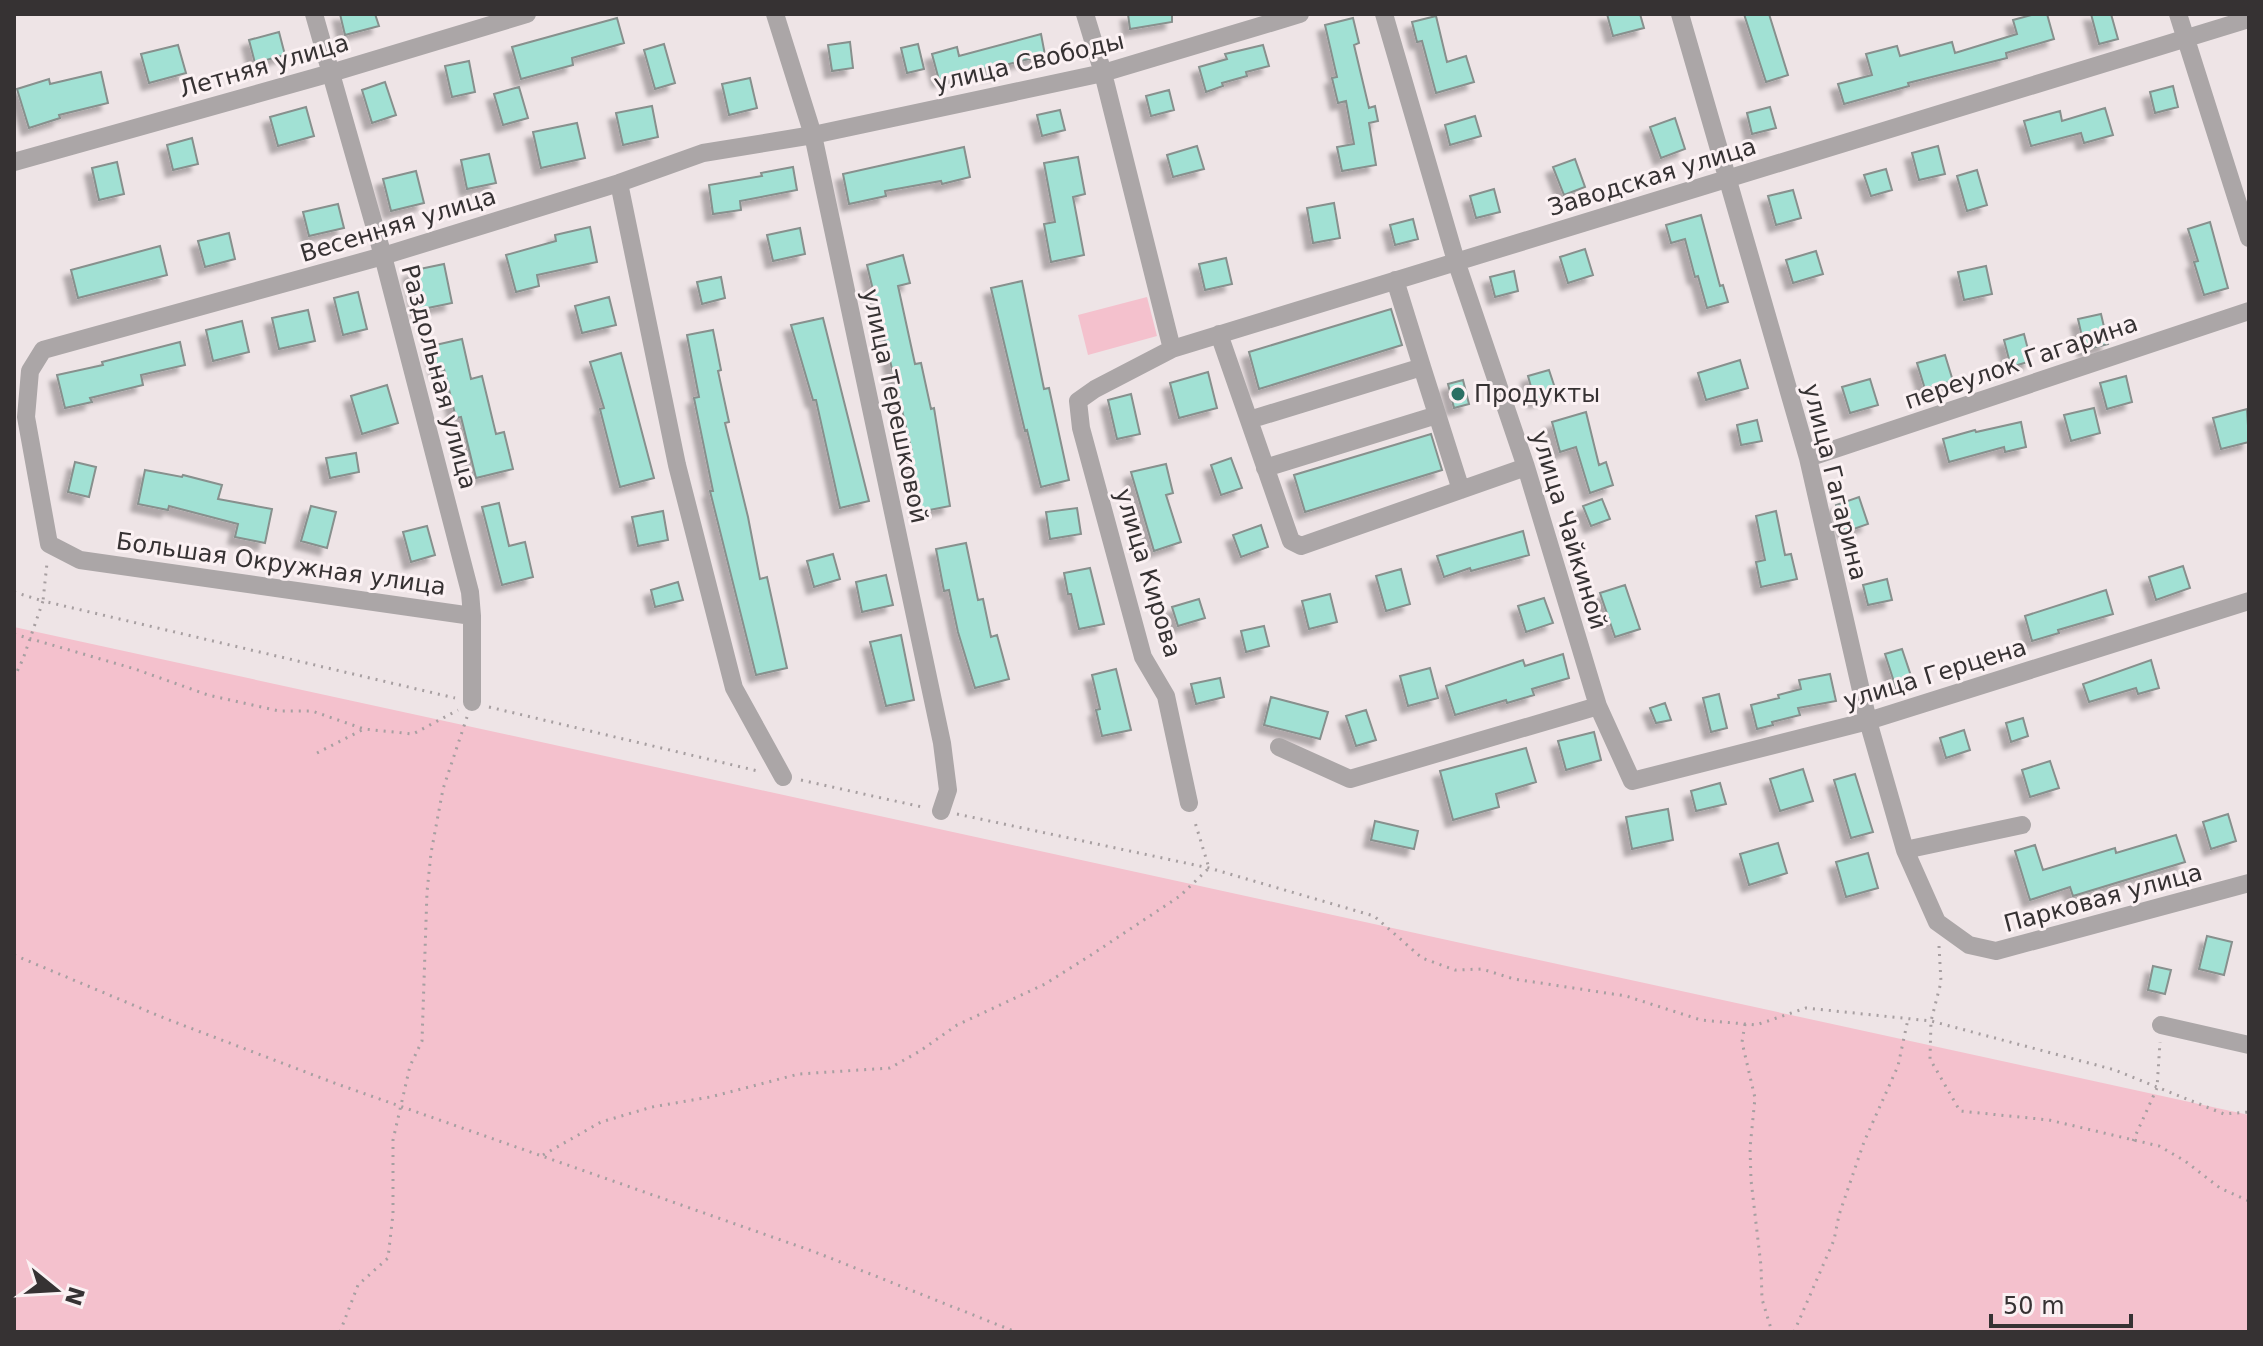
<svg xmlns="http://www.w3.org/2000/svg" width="2263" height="1346" viewBox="0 0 2263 1346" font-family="'DejaVu Sans',sans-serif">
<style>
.green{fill:#f4c1cd}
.building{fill:#a1e1d4;stroke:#87908d;stroke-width:2;filter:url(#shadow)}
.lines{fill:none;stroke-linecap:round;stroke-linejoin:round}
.path{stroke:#a79fa1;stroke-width:3;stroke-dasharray:2 6;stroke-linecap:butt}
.minor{stroke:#aba6a7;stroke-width:18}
.poi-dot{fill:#2b7064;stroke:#fbf1f3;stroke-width:3}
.labels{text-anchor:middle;stroke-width:6;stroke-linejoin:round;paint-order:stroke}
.street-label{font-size:24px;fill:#363233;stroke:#fbf1f3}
.poi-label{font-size:24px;fill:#363233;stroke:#fbf1f3;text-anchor:start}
</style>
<defs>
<filter id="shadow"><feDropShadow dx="-7" dy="7" stdDeviation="2" flood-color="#0004"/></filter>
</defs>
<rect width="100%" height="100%" fill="#eee4e6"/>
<path class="green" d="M1147 297 1157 336 1088 355 1078 315Z
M14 627 2249 1115V1332H14Z"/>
<path class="building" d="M340 14H375L379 26 345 35Z
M1128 14H1172V22L1130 29Z
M1607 14H1640L1644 28 1613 36Z
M1744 14H1769L1788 75 1766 82Z
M2035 14H2047L2054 39 2006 53 2007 58 1908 83 1909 86 1844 104 1838 84 1872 75 1866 54 1897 46 1900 56 1952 42 1955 53 2017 34 2013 20Z
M2091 14H2111L2118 39 2099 44Z
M1436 16 1447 62 1466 56 1474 82 1436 93 1422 41 1417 42 1412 22Z
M617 18 624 43 572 58 573 65 521 79 512 47Z
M1353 18 1359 43 1354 45 1369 108 1375 106 1378 121 1369 123 1376 165 1342 171 1337 147 1354 144 1346 101 1338 103 1332 78 1337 77 1325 25Z
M279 32 285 55 255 63 249 40Z
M1041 34 1045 55 1001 66 1003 71 988 74 986 68 939 80 932 54 957 47 959 56Z
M850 42 853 68 832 71 828 45Z
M664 44 675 83 655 89 644 50Z
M918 44 924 69 907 73 901 48Z
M178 45 186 73 149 83 141 54Z
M1263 45 1269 66 1246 72 1247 76 1222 83 1223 86 1206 92 1199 67 1227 59 1225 54Z
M469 61 475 92 452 97 445 66Z
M101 72 108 103 59 115 60 118 29 128 17 89 49 79 50 84Z
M750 78 757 108 729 115 722 84Z
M385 82 396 115 372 123 362 90Z
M2173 86 2178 107 2155 113 2150 92Z
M519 87 528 118 503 125 494 94Z
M1169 90 1174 110 1151 116 1146 96Z
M652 106 658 137 623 145 616 113Z
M306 107 314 136 278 146 270 117Z
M1770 107 1776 128 1752 134 1747 113Z
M2105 108 2113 135 2084 143 2081 133 2031 146 2024 121 2060 111 2062 121Z
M1060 110 1065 130 1042 136 1037 115Z
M1475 116 1481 136 1450 145 1445 125Z
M1675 118 1685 149 1661 158 1650 127Z
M577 123 585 158 541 168 533 132Z
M192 138 198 164 173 170 167 145Z
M1197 146 1204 169 1173 177 1167 155Z
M1938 146 1945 174 1919 180 1912 153Z
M964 147 970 177 942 184 941 181 885 191 886 196 849 204 843 174Z
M489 154 496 183 467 189 461 160Z
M1078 157 1085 194 1073 197 1084 255 1051 262 1044 224 1055 222 1044 163Z
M1575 159 1585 187 1564 195 1553 167Z
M117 162 124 194 99 200 92 168Z
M793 167 797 190 740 201 741 210 713 214 709 185 762 176 761 173Z
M1886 169 1892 190 1871 196 1864 175Z
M1977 170 1987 205 1967 211 1957 176Z
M416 171 424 203 391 211 383 179Z
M1494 189 1500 212 1476 218 1470 196Z
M1793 190 1801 218 1776 225 1768 196Z
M1334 203 1340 238 1313 243 1307 208Z
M338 204 344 228 309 236 303 212Z
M1701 215 1720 286 1723 285 1728 302 1707 308 1698 276 1695 277 1685 239 1671 243 1666 225Z
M1413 219 1418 239 1395 245 1390 225Z
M2210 222 2228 288 2204 295 2194 262 2198 261 2188 229Z
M590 227 597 262 537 275 539 286 516 292 506 255 556 241 555 235Z
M800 228 805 254 773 261 767 235Z
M229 233 235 259 205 267 198 241Z
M160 246 167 275 78 298 71 270Z
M1585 249 1593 275 1568 283 1560 257Z
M1816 251 1823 274 1793 283 1786 260Z
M903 255 910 283 898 286 915 364 921 363 931 409 934 408 950 506 919 512 910 453 912 452 867 265Z
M1226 258 1232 284 1205 290 1199 264Z
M444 264 452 303 418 310 410 271Z
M1986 266 1992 294 1964 300 1958 272Z
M1514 271 1518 291 1495 297 1490 277Z
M721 277 725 298 702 304 697 282Z
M1022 281 1044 389 1049 388 1069 480 1041 487 1027 430 1025 431 991 288Z
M358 292 367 329 343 335 334 298Z
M609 297 616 325 582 333 575 306Z
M1391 309 1402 345 1259 389 1249 352Z
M308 310 315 341 279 349 272 318Z
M2101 314 2108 344 2085 350 2078 319Z
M823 318 869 501 840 508 816 400H813L791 325Z
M242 321 249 352 213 361 206 330Z
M713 330 721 370 718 371 729 422 725 423 748 517 760 579 767 577 787 668 756 675 710 491H713L694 398 699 397 687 335Z
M2024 334 2031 361 2011 367 2004 340Z
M462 339 471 379 482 376 496 434 504 432 513 469 476 478 461 417 456 418 444 369 437 371 431 346Z
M180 342 185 365 141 375 143 385 90 398 92 402 65 408 57 375 103 365 102 362Z
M621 353 654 478 620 487 600 409 604 408 590 362Z
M1945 355 1953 381 1925 389 1917 363Z
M1740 360 1748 388 1706 400 1698 373Z
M1549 370 1557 394 1535 401 1528 376Z
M1208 372 1217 408 1179 418 1170 383Z
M2126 376 2132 402 2107 409 2100 383Z
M1870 379 1878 405 1850 413 1842 387Z
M1463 380 1469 404 1454 408 1448 384Z
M387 385 398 423 362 434 351 396Z
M1131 394 1140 434 1117 439 1108 400Z
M2094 408 2100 433 2071 441 2064 415Z
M2247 409 2249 442 2221 449 2213 418Z
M1586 412 1599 465 1606 462 1613 485 1590 493 1576 447 1560 452 1552 422Z
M1757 420 1762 441 1741 445 1737 425Z
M2021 422 2026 447 2005 452 2004 447 1949 462 1943 439 1975 430 1976 432Z
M1431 434 1442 470 1305 512 1294 475Z
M356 453 359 472 330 478 326 458Z
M1231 458 1242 488 1221 495 1211 465Z
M75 462 96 467 89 497 68 492Z
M1166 464 1173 493 1166 495 1181 542 1154 551 1131 472Z
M145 470 182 477 183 475 222 485 218 499 272 509 265 543 235 537 238 524 169 506 168 510 138 504Z
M1859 497 1868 524 1845 532 1836 505Z
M1602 499 1610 519 1591 526 1583 506Z
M499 503 509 546 525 542 533 577 502 585 482 507Z
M311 506 336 512 327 548 301 541Z
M1077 508 1081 534 1050 539 1046 512Z
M663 511 668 540 638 546 632 517Z
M1776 511 1785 555 1791 554 1797 579 1761 587 1756 562 1765 560 1756 516Z
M1261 525 1268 547 1241 557 1233 535Z
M427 526 435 555 411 562 403 532Z
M1523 531 1529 555 1471 571 1470 568 1444 577 1437 556Z
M966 543 978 600 983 599 991 637 997 635 1009 679 975 688 958 632 949 590 944 591 936 549Z
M833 554 840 579 814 587 807 561Z
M2183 566 2190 588 2156 600 2149 577Z
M1090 568 1104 624 1079 629 1071 594H1068L1064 573Z
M1401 569 1410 604 1386 611 1376 576Z
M886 575 893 605 862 612 856 582Z
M1887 579 1892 600 1868 605 1863 585Z
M678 582 683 600 655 607 651 590Z
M1625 585 1640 629 1615 637 1600 593Z
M2106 590 2113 614 2058 630 2059 633 2032 641 2025 616Z
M1330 594 1337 622 1309 629 1302 601Z
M1544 598 1553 623 1526 632 1518 606Z
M1199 599 1205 618 1178 626 1172 607Z
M1264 626 1269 646 1246 652 1241 631Z
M901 635 914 700 886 706 870 642Z
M1902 649 1913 682 1896 688 1885 654Z
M1563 654 1569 678 1532 689 1534 695 1507 703 1506 700 1455 715 1446 686 1523 660 1525 666Z
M2151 660 2159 688 2138 694 2136 688 2089 702 2083 684Z
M1430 668 1438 698 1408 706 1400 676Z
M1116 669 1131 730 1102 736 1096 710 1100 709 1092 675Z
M1830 674 1836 701 1798 708 1800 715 1772 722 1773 725 1757 729 1751 705 1779 698 1778 695 1801 689 1799 680Z
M1220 678 1224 697 1196 704 1191 684Z
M1719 694 1727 728 1711 732 1703 698Z
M1271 697 1328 712 1320 739 1264 725Z
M1665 703 1671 720 1656 723 1650 708Z
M1366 710 1376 740 1356 746 1346 716Z
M2023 718 2028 736 2011 742 2006 723Z
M1964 730 1970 750 1946 758 1940 738Z
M1594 732 1601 760 1566 770 1558 741Z
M1526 748 1536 782 1496 794 1499 807 1453 820 1440 771Z
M2050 761 2059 788 2030 797 2022 770Z
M1803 769 1813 801 1780 811 1770 779Z
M1855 774 1873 832 1851 838 1834 780Z
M1720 783 1726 804 1696 811 1691 791Z
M1668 809 1673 840 1632 849 1626 817Z
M2228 814 2236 841 2211 849 2203 822Z
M1375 821 1418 831 1414 849 1371 840Z
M2176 835 2185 862 2073 896 2070 887 2030 900 2015 851 2035 845 2043 870 2115 848 2116 853Z
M1778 843 1787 873 1749 885 1740 854Z
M1868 853 1878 888 1846 897 1836 862Z
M2207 936 2232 942 2224 975 2199 969Z
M2153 966 2171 970 2165 994 2148 990Z"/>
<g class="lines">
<path class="path" d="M14 592 43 601 47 563
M14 634 135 669 208 695 279 711H312L364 729 413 734 458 710
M14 678 23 659 43 601 455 698
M489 707 758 771
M317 753 364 729
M801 780 922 807
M957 814 1209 868 1374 916 1422 958 1455 970 1482 969 1514 979 1626 996 1701 1020 1756 1025 1806 1008 1931 1021 2115 1070 2224 1114 2249 1112
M1939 946 1941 982 1931 1021 1930 1059 1960 1111 2049 1120 2159 1146 2185 1161 2220 1188 2249 1201
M14 955 164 1018 337 1084 815 1252 1016 1332
M1745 1024 1742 1042 1755 1098 1750 1148 1751 1180 1761 1266 1762 1299 1772 1332
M2133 1141 2157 1088 2160 1042
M543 1155 601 1122 652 1107 710 1097 799 1074 890 1068 920 1051 957 1025 1045 984 1088 957 1180 896 1209 868 1194 819
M340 1332 358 1285 388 1258 393 1214V1140L410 1066 422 1041 427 892 431 853 443 789 467 717
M1794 1332 1834 1240 1839 1215 1864 1142 1898 1066 1908 1019"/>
<path class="minor" d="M314 14 383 256 470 592 472 616
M775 14 813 135 942 743 948 790 941 811
M1085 14 1103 73 1172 349
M1384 14 1456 261 1526 467 1598 706 1632 781 1868 721 2249 601
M1680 14 1808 458 1868 721 1905 850 1937 922 1969 945 1996 951 2249 883
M2178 14 2249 238
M14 162 331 73 527 14
M619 183 677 465 734 688 783 777
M1219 334 1291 541 1301 546 1526 467
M1422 367 1461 490
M1249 420 1422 367 1395 280
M1808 458 2249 311
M1265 468 1437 415
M472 702V616L80 560 49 544 26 417 30 371 43 350 383 256 619 183 703 153 813 135 1103 73 1300 14
M1279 747 1350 779 1598 706
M1189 803 1166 696 1143 657 1081 428 1078 401 1095 389 1172 349 2249 19
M1905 850 2022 825
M2161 1025 2249 1045"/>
</g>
<circle class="poi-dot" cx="1458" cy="394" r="8"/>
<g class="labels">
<g class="street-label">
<text transform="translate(1029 62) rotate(-13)" y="8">улица Свободы</text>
<text transform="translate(264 66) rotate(-16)" y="8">Летняя улица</text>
<text transform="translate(1652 177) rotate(-17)" y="8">Заводская улица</text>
<text transform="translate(398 225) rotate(-17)" y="8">Весенняя улица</text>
<text transform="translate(2021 362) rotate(-19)" y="8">переулок Гагарина</text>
<text transform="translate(439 377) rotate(75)" y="8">Раздольная улица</text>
<text transform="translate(895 406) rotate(78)" y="8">улица Терешковой</text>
<text transform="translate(1835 482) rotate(76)" y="8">улица Гагарина</text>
<text transform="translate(1569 530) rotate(73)" y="8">улица Чайкиной</text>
<text transform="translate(281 564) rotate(8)" y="8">Большая Окружная улица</text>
<text transform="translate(1148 573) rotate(73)" y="8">улица Кирова</text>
<text transform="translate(1935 674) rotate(-17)" y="8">улица Герцена</text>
<text transform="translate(2103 898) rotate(-15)" y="8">Парковая улица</text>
</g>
<g class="poi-label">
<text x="1474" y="402">Продукты</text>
</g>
</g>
<rect width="2263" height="1346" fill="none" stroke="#363233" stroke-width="32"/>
<g transform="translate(56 1290) rotate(108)" stroke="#fbf1f3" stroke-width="6" paint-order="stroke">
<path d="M0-6L14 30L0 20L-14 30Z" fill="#363233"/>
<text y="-12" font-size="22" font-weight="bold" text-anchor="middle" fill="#363233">N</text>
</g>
<path d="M1991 1314v12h140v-12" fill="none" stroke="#363233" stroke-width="4"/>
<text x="2003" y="1314" font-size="24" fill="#363233" stroke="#fbf1f3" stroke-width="6" paint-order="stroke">50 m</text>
</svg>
